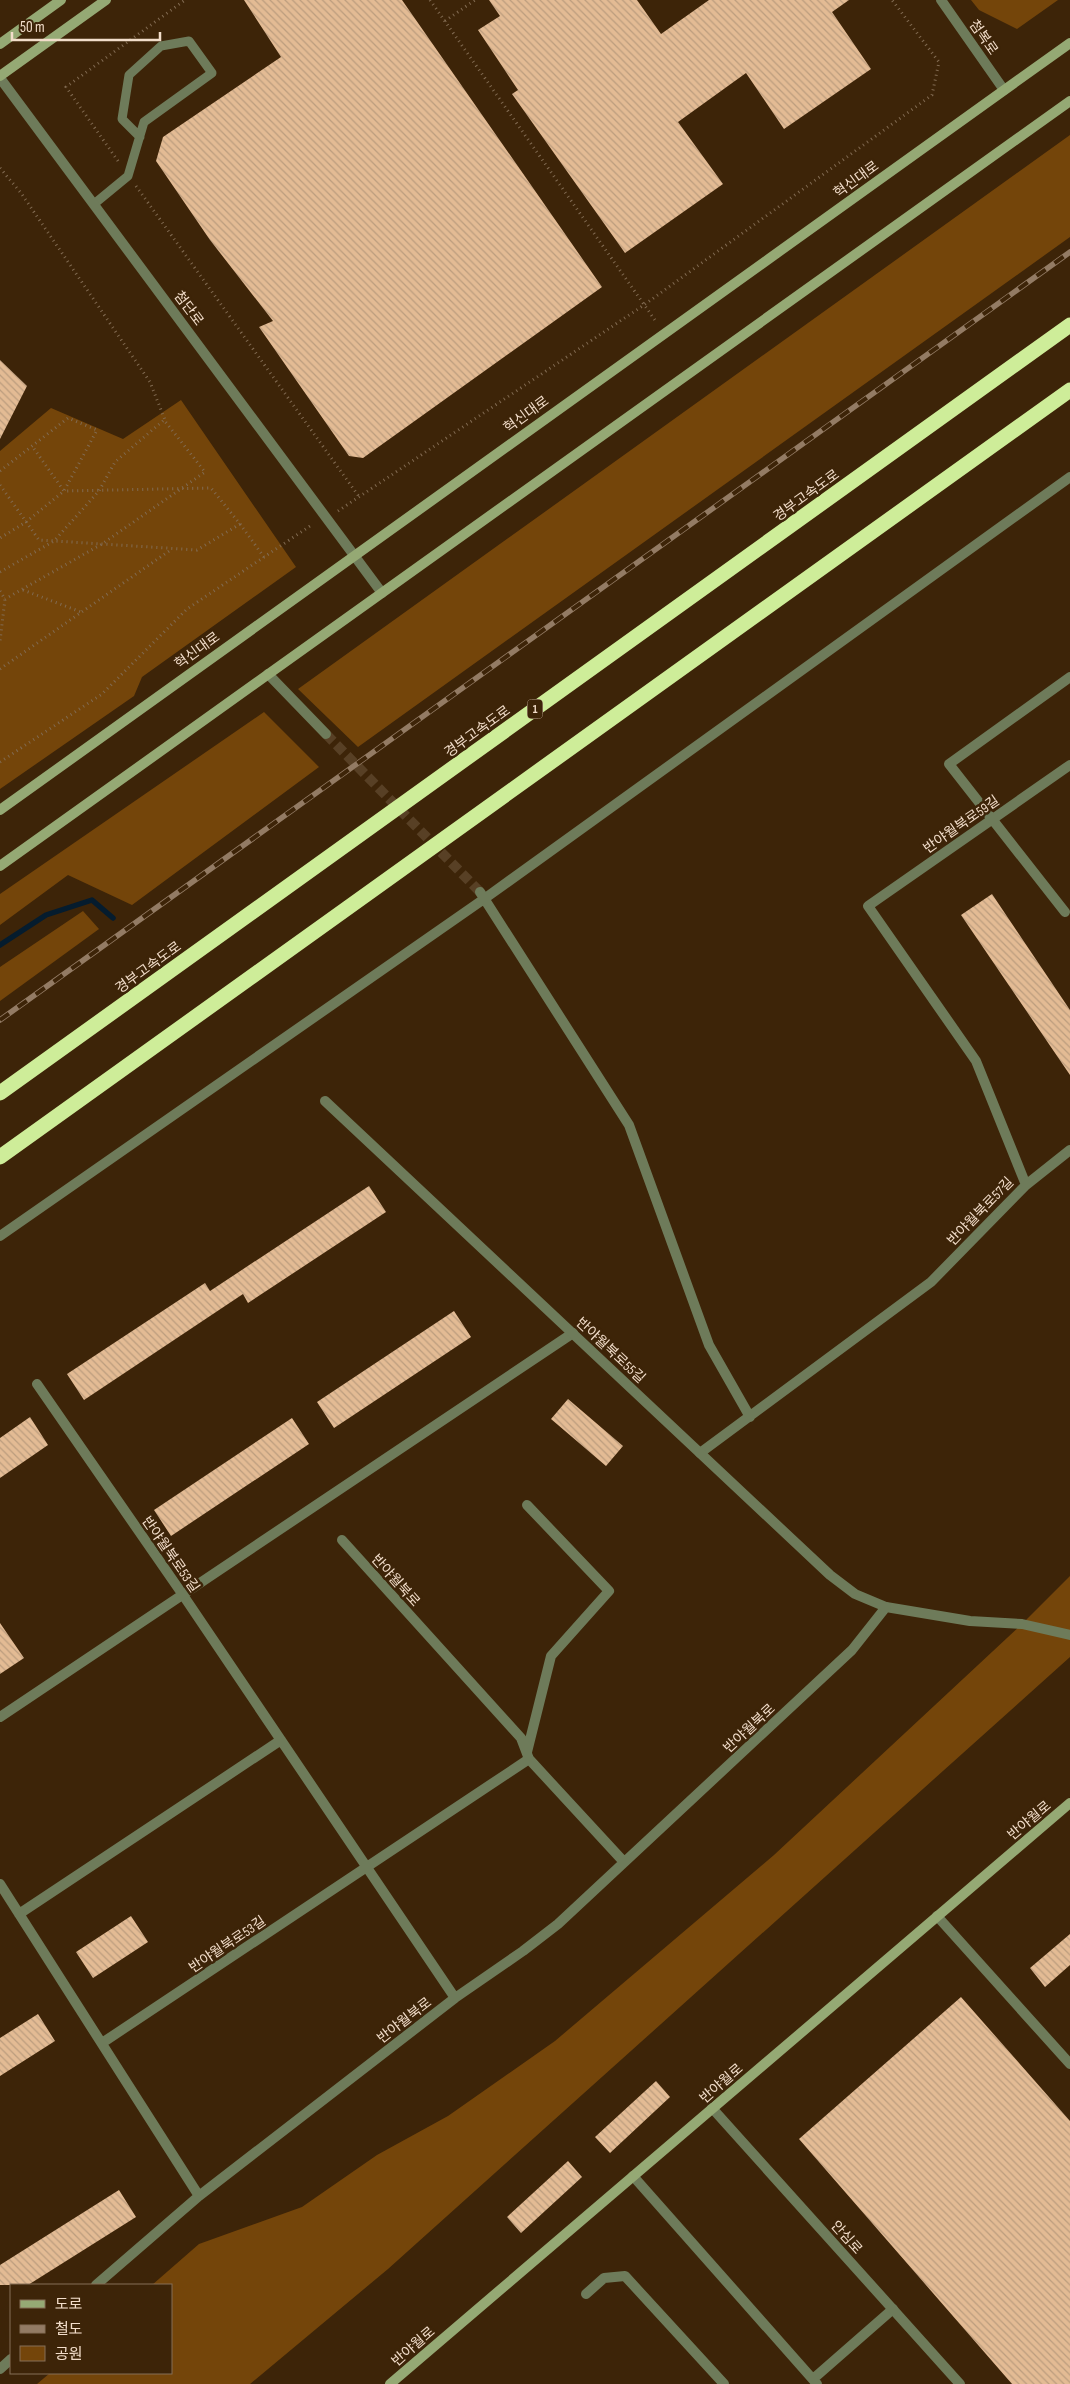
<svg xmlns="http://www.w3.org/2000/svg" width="1070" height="2384" viewBox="0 0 1070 2384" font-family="'Sofia Sans Condensed','Noto Sans KR',sans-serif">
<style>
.green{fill:#74450a}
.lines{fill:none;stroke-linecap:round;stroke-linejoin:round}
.stream{stroke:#051c2e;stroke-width:5.5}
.building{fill:url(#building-back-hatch)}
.minor-tunnel{stroke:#584025;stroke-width:10;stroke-dasharray:10 5;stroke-linecap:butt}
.path{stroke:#826b52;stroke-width:3;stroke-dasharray:1 4;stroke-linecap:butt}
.service{stroke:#6e7b5a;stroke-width:9}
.minor{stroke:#6e7b5a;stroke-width:10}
.tertiary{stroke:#6e7b5a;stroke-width:10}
.secondary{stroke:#95a974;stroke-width:10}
.motorway{stroke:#ceed99;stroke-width:15}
.rail-casing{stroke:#937b64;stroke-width:5.5}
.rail{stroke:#3d2408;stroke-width:4;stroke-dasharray:11;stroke-linecap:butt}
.labels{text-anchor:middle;stroke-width:5;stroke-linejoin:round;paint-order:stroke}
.shield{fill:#3d2408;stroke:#bca690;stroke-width:1}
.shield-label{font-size:12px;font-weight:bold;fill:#f2ddca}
.street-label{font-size:14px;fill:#f2ddca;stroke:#3d2408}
</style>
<defs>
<pattern id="building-back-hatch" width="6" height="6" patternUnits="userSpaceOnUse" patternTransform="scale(1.25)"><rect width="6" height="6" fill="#e3bb94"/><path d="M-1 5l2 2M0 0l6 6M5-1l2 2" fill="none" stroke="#bc9d7e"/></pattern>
</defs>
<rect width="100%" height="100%" fill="#3d2408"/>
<path class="green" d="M971 0H1058L1017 29 979 10Z
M1070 135V237L358 747 298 689Z
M181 400 296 567 142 677 134 696 0 789V451L51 408 123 439Z
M264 712 319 767 132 905 68 875 0 925V894Z
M83 911 99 929 0 1001V967Z
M1070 1576V1657L388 2269 250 2384H37L50 2373H171V2285H152L199 2244 302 2207 377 2155 448 2116 555 2041 774 1855 1022 1624Z"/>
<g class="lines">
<path class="stream" d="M0 945 46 915 92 900 113 918"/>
</g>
<path class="building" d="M244 0H402L602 287 363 458 349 456 259 327 273 321 210 240 156 161 163 137 281 57Z
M489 0H637L661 34 709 0H849L832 12 871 69 784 129 746 73 678 122 723 184 625 253 512 94 518 90 478 30 500 16Z
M0 360 27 386 0 439Z
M992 894 1070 1010V1075L961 915Z
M369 1186 386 1212 248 1303 243 1294 84 1400 67 1374 205 1283 210 1291Z
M454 1311 471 1337 334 1428 317 1402Z
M568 1399 623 1446 606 1466 551 1419Z
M30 1417 48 1445 0 1478V1438Z
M292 1418 309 1444 171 1536 154 1510Z
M0 1623 24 1658 0 1674Z
M131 1916 148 1942 93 1978 76 1952Z
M1070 1934V1965L1045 1987 1030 1968Z
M961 1997 1070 2121V2384H1012L799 2139Z
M38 2014 55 2041 0 2076V2038Z
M656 2081 670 2097 610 2153 595 2137Z
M568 2161 582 2177 521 2233 507 2217Z
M119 2190 136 2217 28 2285H0V2265Z"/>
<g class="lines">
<path class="minor-tunnel" d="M326 734 480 892"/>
<path class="path" d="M430 0 657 323
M445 21 475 0
M118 161 66 87 185 0
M0 168 21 193 150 382 165 420
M136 186 360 498
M0 471 68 418 97 430 64 491 26 522 0 538
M0 485 39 540 197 550 240 524 211 488 64 491 32 446
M338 511 644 305 932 95 939 62 892 0
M240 524 264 557
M0 572 54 541 99 491 115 462 164 420 205 472 102 544 5 599
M23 590 81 612
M0 591 5 599 0 641
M0 669 172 549
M0 762 102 694 187 609 313 524"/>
<path class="service" d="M94 204 128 176 144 122 212 73 189 41 161 46 129 75 122 119 140 137"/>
<path class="minor" d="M268 674 326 734
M480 892 629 1125 709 1345 750 1417
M1065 912 949 764 1070 677
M1026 1185 1070 1150
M0 1236 484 899 1070 477
M37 1384 183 1595 455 1998
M700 1453 931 1282 1026 1185 976 1061 868 906 1070 765
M342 1540 521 1738 529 1759 624 1862
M0 1717 573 1333
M527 1752 551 1656 609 1591 527 1505
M0 1884 199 2196
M19 1914 281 1740
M937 1916 1070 2064
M102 2043 529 1759
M633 2176 817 2384
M96 2285 199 2196 455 1998 523 1951 558 1924 852 1650 886 1607 970 1621 1022 1624 1070 1635
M586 2294 604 2278 625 2276 724 2384
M0 2369 11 2359
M813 2379 893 2309"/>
<path class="tertiary" d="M941 0 1004 90
M0 78 382 593
M325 1101 830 1575 855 1594 886 1607
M712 2108 960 2384"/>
<path class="secondary" d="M0 44 61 0
M0 76 106 0
M0 810 1070 43
M0 866 1070 101
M390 2384 1070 1803"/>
<path class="motorway" d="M0 1093 1070 325
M0 1157 1070 390"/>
<g class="rail-casing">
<path id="rail" d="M0 1020 1070 252"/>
</g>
<use href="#rail" class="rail"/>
</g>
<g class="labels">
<rect class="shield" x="527.5" y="699.5" width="15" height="19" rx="4"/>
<g class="shield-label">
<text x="535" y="713">1</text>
</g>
<g class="street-label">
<text transform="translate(984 37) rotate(55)" y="5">첨복로</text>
<text transform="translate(856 179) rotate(-36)" y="5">혁신대로</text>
<text transform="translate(189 308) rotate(53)" y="5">첨단로</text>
<text transform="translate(526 414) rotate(-36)" y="5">혁신대로</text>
<text transform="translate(806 495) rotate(-36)" y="5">경부고속도로</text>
<text transform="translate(197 650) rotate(-36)" y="5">혁신대로</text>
<text transform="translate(477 731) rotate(-36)" y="5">경부고속도로</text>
<text transform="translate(961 824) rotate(-35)" y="5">반야월북로59길</text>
<text transform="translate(148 967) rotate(-36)" y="5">경부고속도로</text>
<text transform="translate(980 1211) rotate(-46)" y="5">반야월북로57길</text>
<text transform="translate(611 1350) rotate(43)" y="5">반야월북로55길</text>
<text transform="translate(171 1554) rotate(55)" y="5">반야월북로53길</text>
<text transform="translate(396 1580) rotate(48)" y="5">반야월북로</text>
<text transform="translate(749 1728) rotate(-43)" y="5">반야월북로</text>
<text transform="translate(1029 1820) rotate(-40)" y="5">반야월로</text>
<text transform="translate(227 1944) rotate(-34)" y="5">반야월북로53길</text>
<text transform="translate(404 2020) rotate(-38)" y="5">반야월북로</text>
<text transform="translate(721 2083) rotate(-41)" y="5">반야월로</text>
<text transform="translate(847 2237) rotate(48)" y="5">안심로</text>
<text transform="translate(413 2346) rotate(-41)" y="5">반야월로</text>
</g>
</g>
<rect x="10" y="2284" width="162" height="90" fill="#3d2408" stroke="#856e56"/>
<rect x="20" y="2300" width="25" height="8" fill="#95a974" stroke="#856e56"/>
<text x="55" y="2309" font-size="15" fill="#f2ddca">도로</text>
<rect x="20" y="2325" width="25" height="8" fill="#937b64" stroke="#856e56"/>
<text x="55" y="2334" font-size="15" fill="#f2ddca">철도</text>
<rect x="20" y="2346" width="25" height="15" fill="#74450a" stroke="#856e56"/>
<text x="55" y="2359" font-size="15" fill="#f2ddca">공원</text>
<path d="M12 32v8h148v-8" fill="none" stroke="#f2ddca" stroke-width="2.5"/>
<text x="20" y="32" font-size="15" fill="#f2ddca" stroke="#3d2408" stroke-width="4" paint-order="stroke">50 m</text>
</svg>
